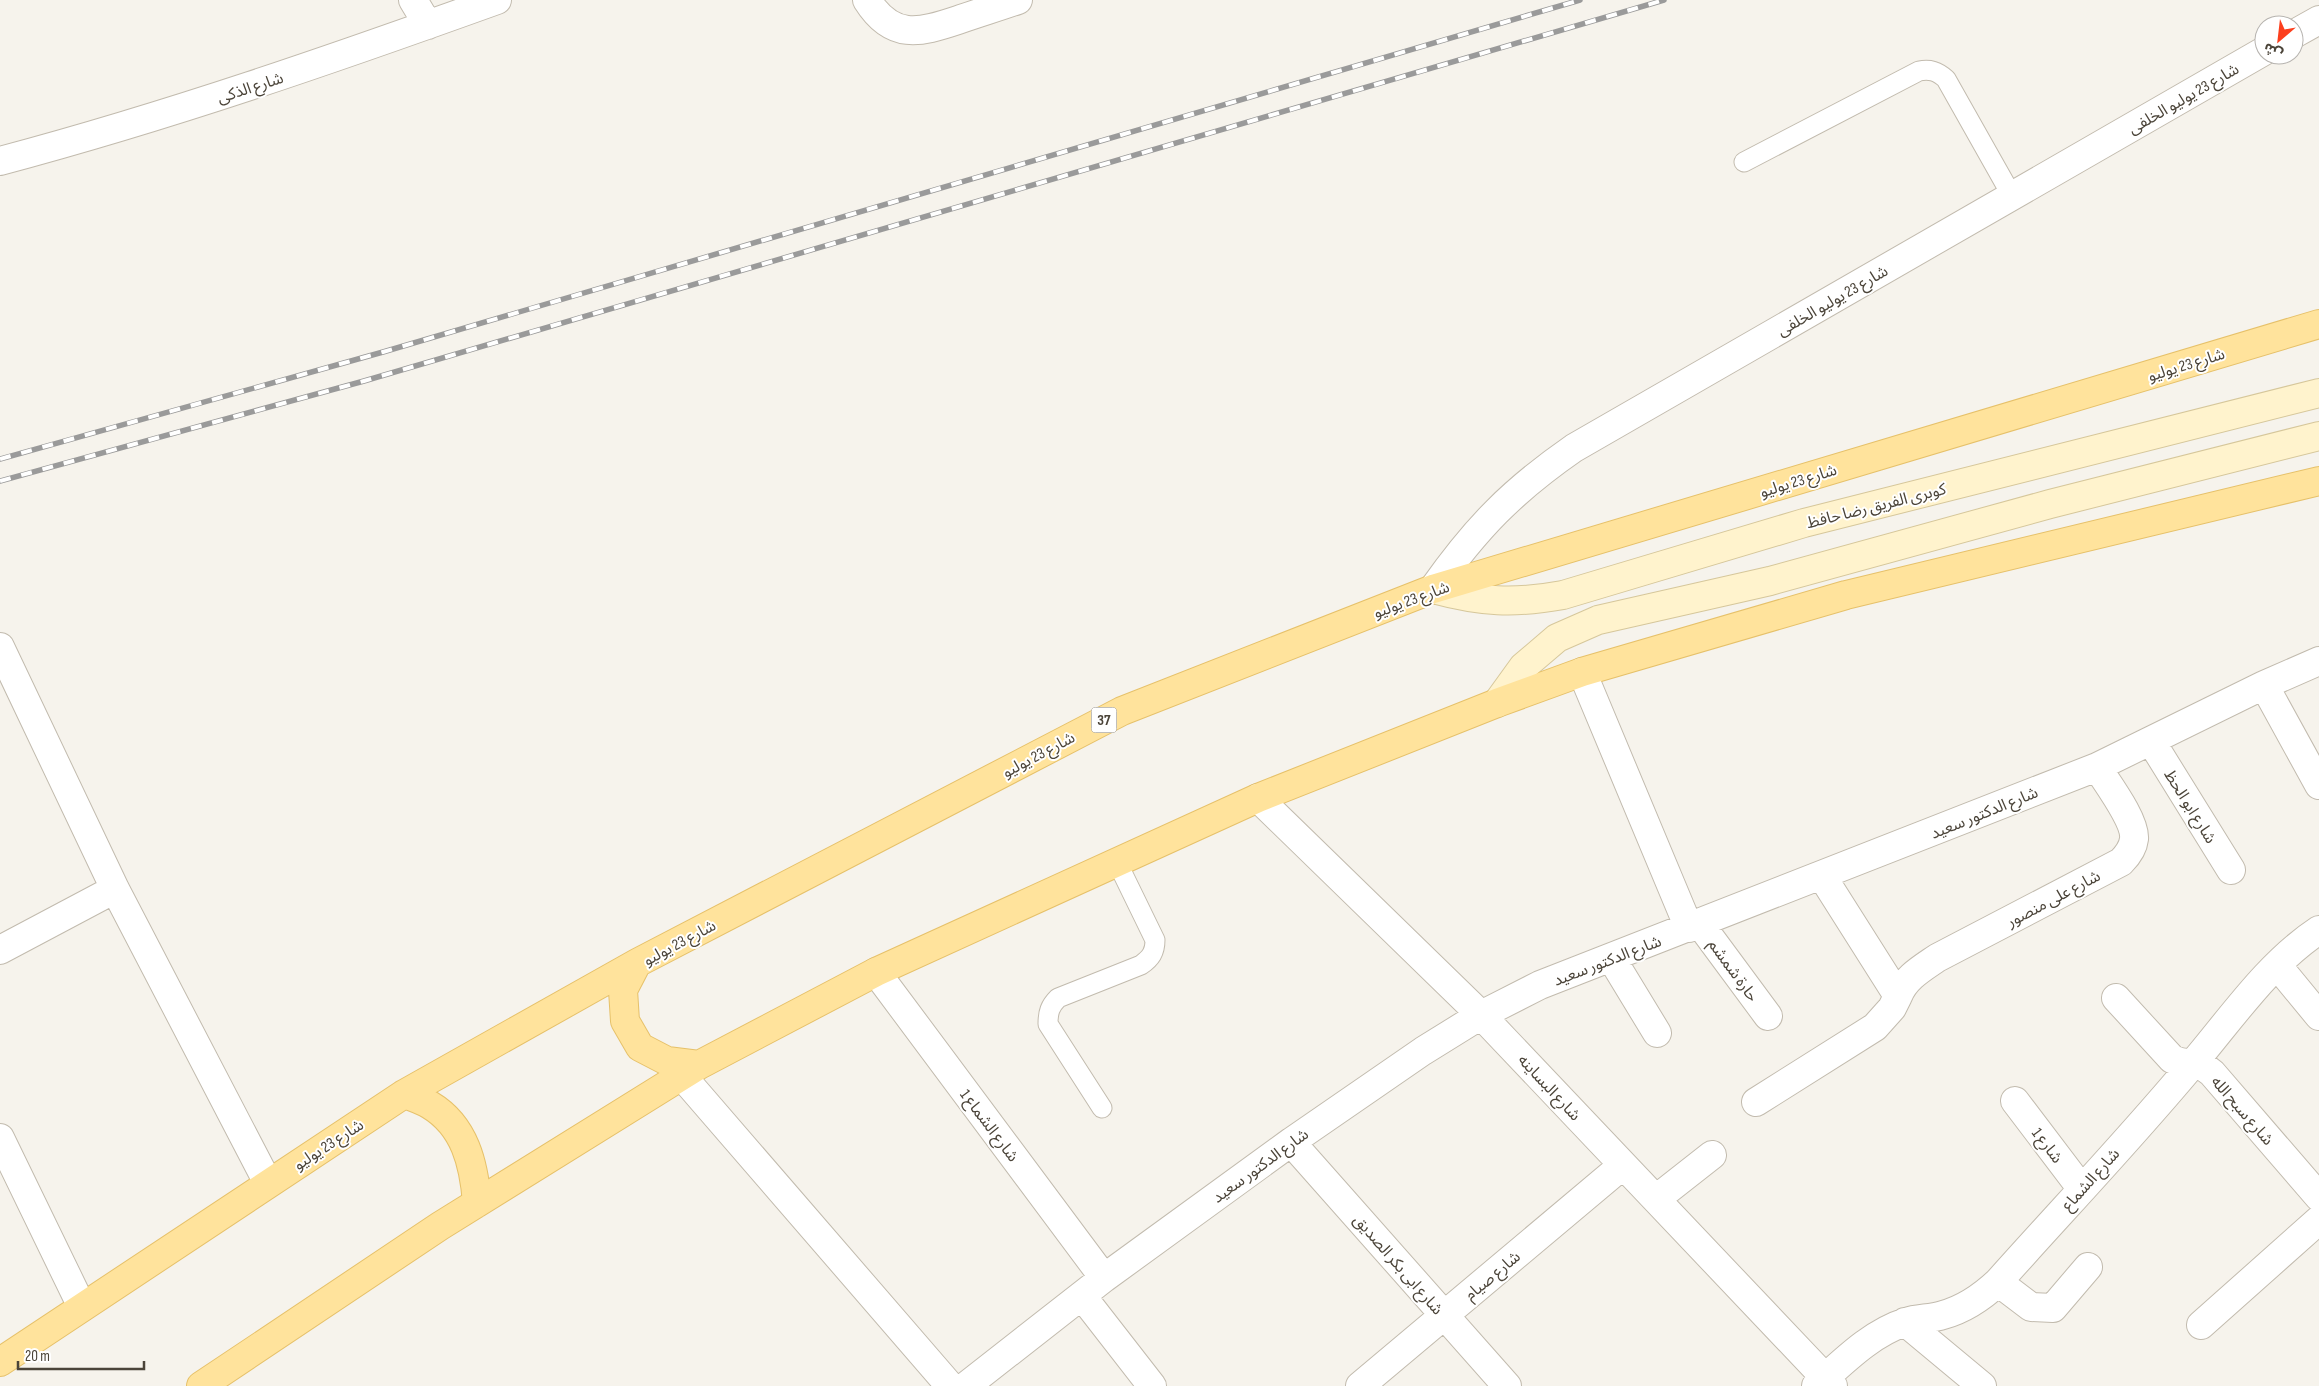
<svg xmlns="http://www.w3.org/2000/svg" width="2319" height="1386" viewBox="0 0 2319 1386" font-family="'Sofia Sans Condensed','Noto Sans Arabic',sans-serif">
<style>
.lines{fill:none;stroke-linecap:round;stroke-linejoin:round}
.lane-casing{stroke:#c2bbae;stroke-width:21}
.street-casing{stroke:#c2bbae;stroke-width:30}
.secondary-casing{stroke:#d6c79b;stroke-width:30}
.primary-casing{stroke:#e6c16a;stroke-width:30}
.lane{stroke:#fff;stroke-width:19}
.street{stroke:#fff;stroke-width:28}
.secondary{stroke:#fff3cd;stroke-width:28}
.primary{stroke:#ffe39c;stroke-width:28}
.rail-casing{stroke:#9a9a9a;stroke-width:5.5}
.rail{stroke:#fff;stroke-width:4;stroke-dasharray:11;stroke-linecap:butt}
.labels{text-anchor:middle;stroke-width:4;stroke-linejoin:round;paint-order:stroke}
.shield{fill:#fff;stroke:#817c74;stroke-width:1}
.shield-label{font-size:15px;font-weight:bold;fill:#4b4439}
.street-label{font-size:16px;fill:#4b4439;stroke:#fff}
</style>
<rect width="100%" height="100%" fill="#f6f3ec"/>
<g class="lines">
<g class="lane-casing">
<path id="lane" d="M1744 162 1919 71C1930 69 1937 71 1946 79L2012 196
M1102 1108 1048 1024C1048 1012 1050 1006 1058 998L1141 965C1151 958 1155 952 1155 940L1117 862"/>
</g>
<g class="street-casing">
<path id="street" d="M413 0 428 25
M867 0C892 40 919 33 958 20 978 13 998 7 1018 0
M2294 34 2319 20
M0 161C169 116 333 59 497 0
M1433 589C1476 528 1512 491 1574 448L2264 51
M0 647 115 889 268 1183
M1582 672 1689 928
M2264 685 2319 785
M2151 741 2231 870
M1258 798 1481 1015 1833 1386
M1700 924 1768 1016
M0 950 115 889
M1612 959 1657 1033
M2277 965 2319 1016
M876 972 1104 1278
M1898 996C1905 978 1921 969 1937 958L2121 862C2127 856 2133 848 2134 839 2136 821 2107 783 2097 767
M2116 998 2172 1059C2189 1067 2195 1059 2212 1073L2319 1197
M682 1076 950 1386
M2015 1101 2081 1188
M1756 1102 1875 1027 1892 1008 1898 996 1822 876
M0 1138 82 1307
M1291 1142 1507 1386
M1656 1199 1712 1155
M1998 1282 2031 1307 2053 1308 2088 1267
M1082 1296 1152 1386
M1905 1322 1982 1386
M2201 1325 2319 1220
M966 1386 1104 1278 1291 1142 1423 1051 1481 1015 1540 985 2097 767 2264 685 2319 661
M1360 1386 1623 1165
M1816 1386C1843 1362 1871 1333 1906 1322 1918 1318 1931 1319 1943 1315 1965 1309 1982 1297 1998 1282 2064 1208 2132 1137 2195 1061 2233 1016 2269 963 2319 930"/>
</g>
<g class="secondary-casing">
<path id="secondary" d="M1433 589C1481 602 1514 604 1563 595L1804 523 2319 393
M1497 703 1523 667 1557 638 1598 620 1770 581 2050 504 2319 436"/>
</g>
<g class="primary-casing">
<path id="primary" d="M637 963 623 990 625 1021 640 1047 667 1061 699 1065
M404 1094C413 1097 422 1100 430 1105 465 1126 474 1164 477 1203
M0 1362 404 1094 637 963 1122 711 1433 589 2319 324
M201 1386 440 1226 699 1065 876 972 1258 798 1497 703 1582 672 1846 595 2319 481"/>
</g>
<use href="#lane" class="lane"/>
<use href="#street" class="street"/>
<use href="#secondary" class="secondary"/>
<use href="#primary" class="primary"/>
<g class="rail-casing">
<path id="rail" d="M0 459 383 352 1580 0
M0 481 364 381 1664 0"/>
</g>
<use href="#rail" class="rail"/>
</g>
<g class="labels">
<rect class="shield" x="1091.5" y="707.5" width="25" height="25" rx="4"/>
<g class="shield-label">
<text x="1104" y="725">37</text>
</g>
<g class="street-label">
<text transform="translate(250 87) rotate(-18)" y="6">شارع الذكى</text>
<text transform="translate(2183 98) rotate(-30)" y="6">شارع 23 يوليو الخلفى</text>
<text transform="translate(1832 300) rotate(-30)" y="6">شارع 23 يوليو الخلفى</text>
<text transform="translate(2186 364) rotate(-17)" y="6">شارع 23 يوليو</text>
<text transform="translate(1798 480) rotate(-17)" y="6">شارع 23 يوليو</text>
<text transform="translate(1876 505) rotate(-14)" y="6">كوبرى الفريق رضا حافظ</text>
<text transform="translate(1411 599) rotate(-20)" y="6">شارع 23 يوليو</text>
<text transform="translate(1038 754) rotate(-28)" y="6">شارع 23 يوليو</text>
<text transform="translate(2191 806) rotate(58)" y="6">شارع ابو الحظ</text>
<text transform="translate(1984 812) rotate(-22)" y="6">شارع الدكتور سعيد</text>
<text transform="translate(2053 898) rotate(-28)" y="6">شارع على منصور</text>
<text transform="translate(679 942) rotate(-28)" y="6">شارع 23 يوليو</text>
<text transform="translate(1607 960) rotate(-21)" y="6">شارع الدكتور سعيد</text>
<text transform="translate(1734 970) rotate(54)" y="6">حارة شمشم</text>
<text transform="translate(1550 1087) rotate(47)" y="6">شارع البساينه</text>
<text transform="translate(2243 1110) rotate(49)" y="6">شارع سبح الله</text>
<text transform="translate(990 1125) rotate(53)" y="6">شارع الشماع 1</text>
<text transform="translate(328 1144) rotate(-33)" y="6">شارع 23 يوليو</text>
<text transform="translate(2048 1145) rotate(53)" y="6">شارع 1</text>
<text transform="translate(1260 1165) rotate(-36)" y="6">شارع الدكتور سعيد</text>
<text transform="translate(2090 1179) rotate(-48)" y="6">شارع الشماع</text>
<text transform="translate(1399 1264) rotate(49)" y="6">شارع ابى بكر الصديق</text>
<text transform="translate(1492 1275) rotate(-40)" y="6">شارع صيام</text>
</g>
</g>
<g transform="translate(2279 40) rotate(208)"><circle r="24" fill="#ffffff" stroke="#b7b4b0"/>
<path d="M0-4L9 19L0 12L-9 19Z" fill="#fc3f1d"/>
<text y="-8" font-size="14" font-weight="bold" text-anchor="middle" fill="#4b4439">ش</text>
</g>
<path d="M18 1361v8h126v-8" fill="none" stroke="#4b4439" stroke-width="2.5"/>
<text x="25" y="1361" font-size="15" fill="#4b4439" stroke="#ffffff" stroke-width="4" paint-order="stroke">20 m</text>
</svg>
